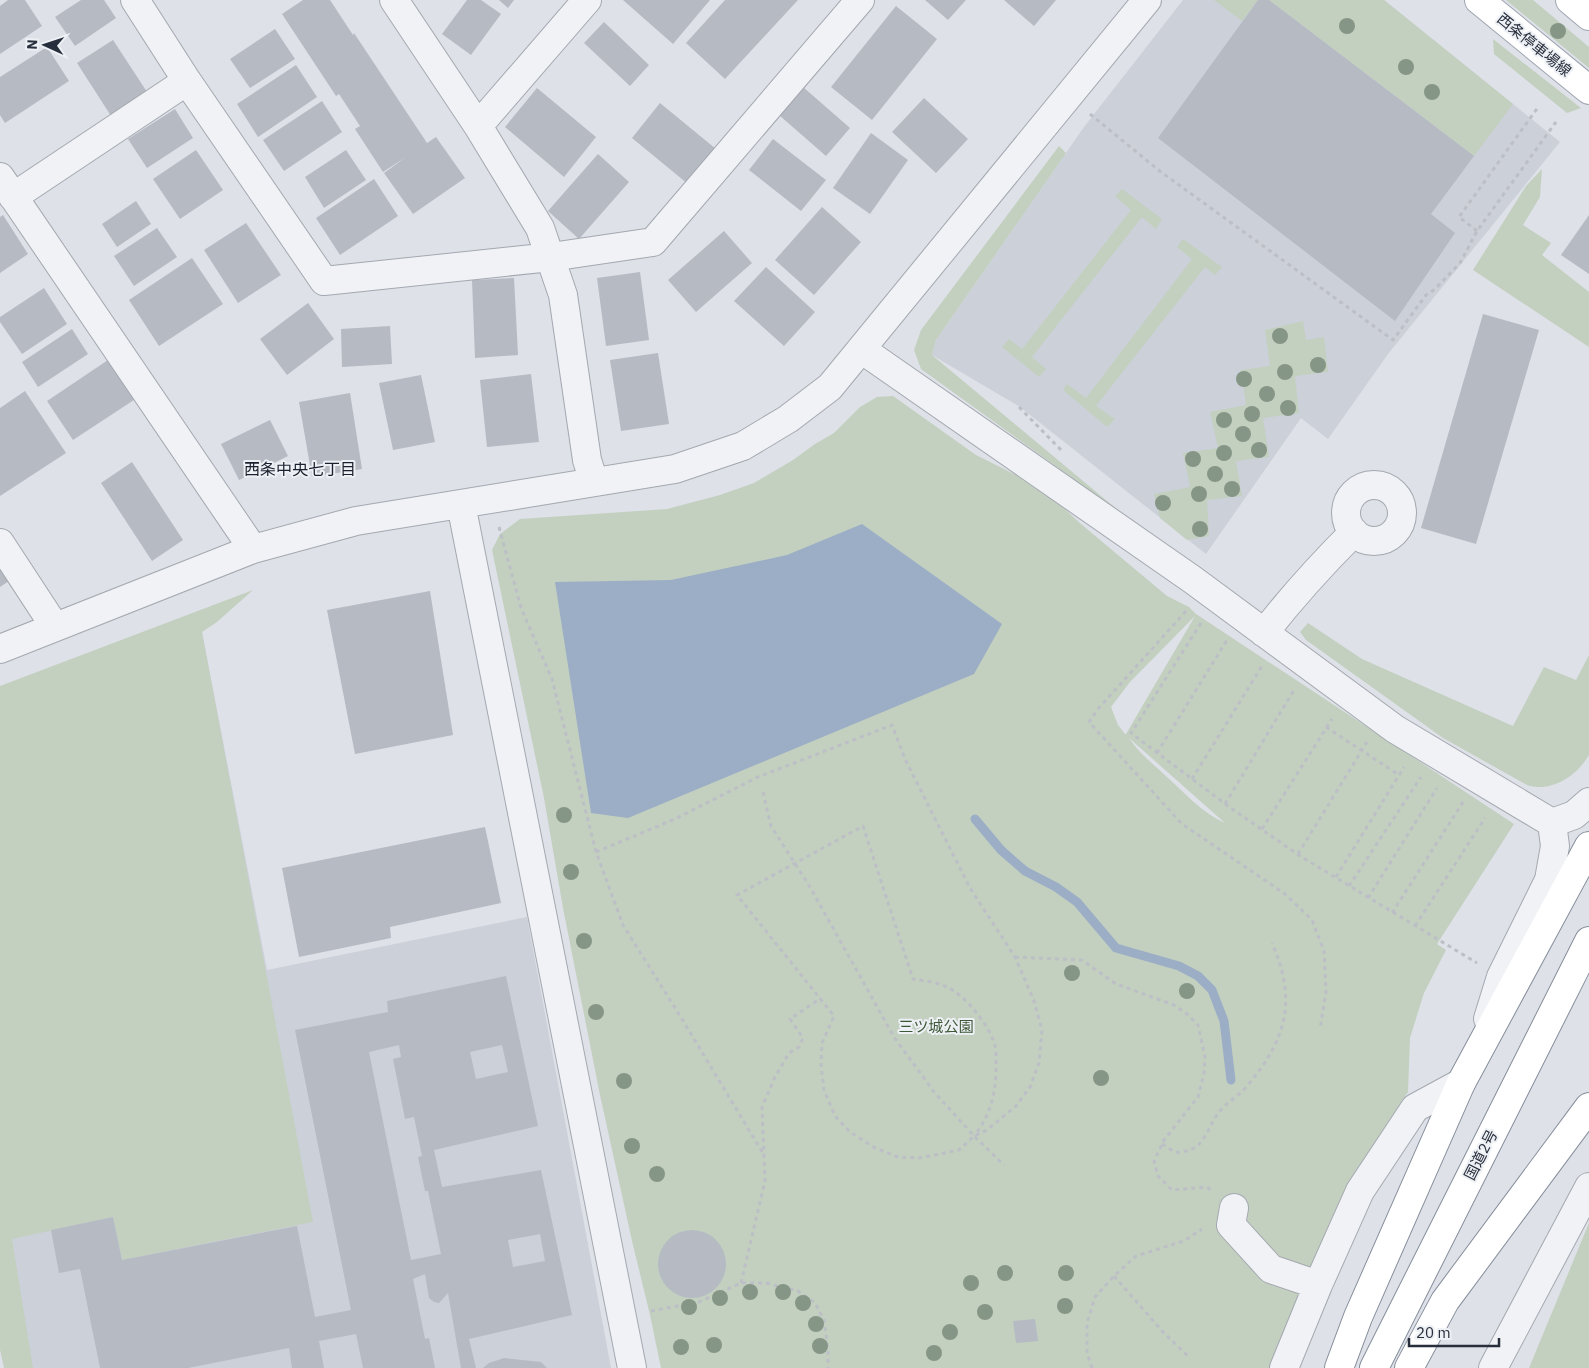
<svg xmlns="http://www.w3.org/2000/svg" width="1589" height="1368" viewBox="0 0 1589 1368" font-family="'IBM Plex Sans','Noto Sans JP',sans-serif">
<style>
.built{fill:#ccd0d8}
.green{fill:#c3d0c0;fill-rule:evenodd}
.water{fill:#9baec5}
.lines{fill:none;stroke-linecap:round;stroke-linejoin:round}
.stream{stroke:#9baec5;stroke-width:9}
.building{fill:#b6bac3;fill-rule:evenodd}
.minor-casing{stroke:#a4a8b0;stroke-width:30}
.major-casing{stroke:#9ea5b1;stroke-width:30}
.highway-casing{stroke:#868e9c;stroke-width:30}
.path{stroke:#bcbfc5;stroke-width:3;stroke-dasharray:4 4;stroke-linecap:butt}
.minor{stroke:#f0f2f5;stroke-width:28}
.major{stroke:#fff;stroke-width:28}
.highway{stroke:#fff;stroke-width:28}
.tree{fill:#859586}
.labels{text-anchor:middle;stroke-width:4;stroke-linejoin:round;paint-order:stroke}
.street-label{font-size:15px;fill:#282f3c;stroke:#edf0f4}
.park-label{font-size:15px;fill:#3c5736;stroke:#edf0f4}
.neighbourhood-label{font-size:16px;fill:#1a202d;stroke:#edf0f4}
</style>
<rect width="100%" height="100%" fill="#dee1e7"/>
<path class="built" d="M1183 0H1384L1560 142 1388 354 1328 439 1301 418 1206 554 1020 407 932 355 936 340 1084 127Z
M202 632 267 970 527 917 611 1368H29L0 1217V750Z"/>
<path class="green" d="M1214 0H1258L1242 21Z
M1269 0H1384L1513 104 1474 156Z
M1506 0H1533L1589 47V68Z
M1493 39 1581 108 1567 113 1494 54Z
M1059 146 1066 153 936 340 932 355 1125 516 921 369 914 350 921 330Z
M1542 169 1540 197 1523 225 1551 243 1542 255 1589 292V347L1473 270 1526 186Z
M1122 189 1162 219 1156 229 1142 217 1032 357 1046 369 1039 377 1002 347 1009 339 1022 349 1131 210 1115 196Z
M1183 239 1222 267 1215 275 1205 267 1096 406 1115 419 1107 427 1063 390 1067 384 1086 398 1192 259 1177 247Z
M1303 321 1306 340 1324 337 1328 372 1295 376 1299 413 1263 418 1269 457 1236 461 1242 496 1207 500 1209 536 1187 540 1160 518 1154 494 1190 487 1183 453 1218 448 1210 412 1246 405 1241 370 1270 366 1265 330Z
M893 396 976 455 1042 488 1081 524 1167 596 1189 607 1196 614 1514 824 1437 944 1446 950 1424 993 1410 1038 1408 1092 1390 1119 1356 1182 1276 1368H661L650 1315 632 1241 600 1095 563 908 544 798 492 550 500 534 520 519 667 509 720 495 754 483 793 460 815 444 834 433 860 407 877 397ZM1195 616 1126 734H1125L1118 725 1111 707 1130 682ZM1129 738 1225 823C1202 813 1185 793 1167 777 1154 765 1139 753 1129 738Z
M253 590 217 622 202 632 313 1222 122 1260 113 1217 12 1239 33 1368H4L0 1350V686Z
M1308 623 1362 659 1513 726 1544 667 1576 680 1589 655V755C1577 776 1551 793 1527 785L1443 738 1306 640 1300 632Z
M1589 1223V1368H1529Z"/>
<path class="water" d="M862 524 1002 624 974 674 628 818 591 813 555 582 671 580 787 555Z"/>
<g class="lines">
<path class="stream" d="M975 819 1001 850 1025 871 1056 887 1077 902 1116 948 1179 966 1198 976 1212 990 1224 1021 1231 1080"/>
</g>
<path class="building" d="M8 0H25L42 26 0 54V6Z
M81 0H104L116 18 75 46 55 17Z
M303 0H330L353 35 354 33 427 143 436 137 465 178 413 214 384 173 406 157 383 172 355 129 360 126 339 94 336 96 282 14Z
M467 0H481L501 14 471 55 442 34Z
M499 0H514L508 8Z
M623 0H710L673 44Z
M725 0H798L725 79 686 43Z
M925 0H966L948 20Z
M1004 0H1056L1034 26Z
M1258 0H1269L1474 156 1431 214 1455 233 1395 321 1158 138Z
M896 6 937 39 872 120 831 87Z
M604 22 649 65 630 86 584 43Z
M275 29 295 59 250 88 230 59Z
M113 40 149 95 113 119 77 63Z
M47 47 69 81 5 123 0 115V77Z
M296 65 317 97 258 137 237 104Z
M803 87 850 128 826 156 779 115Z
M537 88 596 137 564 177 505 127Z
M924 98 968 139 936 173 892 132Z
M322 101 342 132 284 171 263 140Z
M660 103 716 149 688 184 632 138Z
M175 109 193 138 147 168 128 139Z
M871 133 908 160 870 214 833 188Z
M773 139 826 180 801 211 749 170Z
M196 150 223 190 180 219 153 179Z
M346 150 366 180 324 208 305 177Z
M598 154 629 182 579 239 548 211Z
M374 179 398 216 340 255 316 218Z
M136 201 151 224 117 247 102 224Z
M822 207 861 242 814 295 775 260Z
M3 215 28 254 0 273V217Z
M1589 215V274L1561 255Z
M246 223 281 275 238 303 204 250Z
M157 228 177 257 134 286 114 256Z
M724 231 752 263 696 312 668 280Z
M192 258 223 304 159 346 129 300Z
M766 267 815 312 784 346 734 301Z
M640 272 649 340 606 346 597 278Z
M514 278 518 355 475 358 472 280Z
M44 288 67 324 22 354 0 322V317Z
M308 303 334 339 287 375 260 339Z
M1483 314 1539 330 1476 544 1421 528Z
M390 326 392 364 342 367 341 329Z
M72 329 88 354 38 387 22 362Z
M658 353 669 424 621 431 610 360Z
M114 356 140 396 73 440 47 401Z
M531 374 539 442 487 447 480 380Z
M421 375 435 442 393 450 379 383Z
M25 391 66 453 0 496V408Z
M350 393 362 469 312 477 299 402Z
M270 420 288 456 239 480 221 444Z
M132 462 183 540 152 561 101 483Z
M0 561 12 579 0 587Z
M430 591 453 735 355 754 327 610Z
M485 827 501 903 390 927 391 938 299 957 282 868Z
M506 976 538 1126 434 1150 442 1187 541 1170 572 1315 469 1339 476 1368H461L448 1293 439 1303 434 1302 429 1298 425 1274 413 1279 425 1339 429 1338 435 1368H363L356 1334 319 1341 324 1368H292L289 1348 188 1368H100L80 1269 59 1273 51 1230 113 1217 122 1260 297 1226 315 1317 351 1310 295 1030 388 1012 387 1001ZM399 1045 401 1057 393 1059 405 1119 414 1117 422 1156 418 1157 425 1191H428L441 1254 411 1260 369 1052ZM502 1045 508 1072 476 1079 470 1052ZM540 1234 545 1261 513 1267 508 1240Z
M658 1264a34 34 0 1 1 68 0a34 34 0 1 1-68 0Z
M1035 1319 1038 1341 1016 1343 1013 1321Z
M504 1358 541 1362 547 1368H483L489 1363Z"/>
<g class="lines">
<g class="minor-casing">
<path id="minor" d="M135 0 187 81 324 281 551 257 653 242 860 0
M394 0 478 126 540 228 563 295 587 460 594 482
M478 126 587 0
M0 177 253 549
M13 197 187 81
M861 349 1193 580 1395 729 1552 823 1555 846 1549 880 1501 977 1488 1019
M1346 513a28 28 0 1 1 56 0a28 28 0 1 1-56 0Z
M461 504 632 1368
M0 543 55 627
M1264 633C1292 597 1322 564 1354 532
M0 649 253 549 356 521 675 469 743 446 788 419 830 387 1147 0
M1552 823 1574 815 1589 802
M1234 1208 1231 1225 1271 1269 1318 1285
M1284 1368 1318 1285 1360 1191 1415 1108 1461 1083
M1493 1368 1589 1187"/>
</g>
<g class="major-casing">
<path id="major" d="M1479 0 1589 90
M1570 0 1589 16"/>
</g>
<g class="highway-casing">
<path id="highway" d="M1339 1368 1358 1317 1461 1083 1589 846
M1374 1368 1589 941
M1409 1368 1445 1301 1589 1107"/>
</g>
<path class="path" d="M1090 114 1161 172 1393 340 1426 295 1435 289 1460 263 1477 231 1556 122
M1477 231 1459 217 1539 106
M1019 407 1062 451
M499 527 521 608 552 679 596 852 623 925 682 1019 764 1155
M1186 611 1098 709 1089 722 1182 824 1285 894 1312 920 1324 951 1326 992 1320 1029
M1201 623 1131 733 1228 806 1300 856 1477 963
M1326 727 1399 775
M1157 753 1227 640
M1192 779 1262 666
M763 792 771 826 810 887 894 1037 934 1092 974 1136 1004 1165
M1225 804 1294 690
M1262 829 1332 719
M596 852 675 819 758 777 892 725 905 759 970 888 1015 957 1034 1001 1042 1030 1039 1063 1030 1087 1016 1106 987 1130 974 1136 959 1150 919 1158 898 1157 875 1148 850 1132 835 1116 824 1090 821 1065 822 1043 834 1016 737 895 863 826 913 979C924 981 937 982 947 987 965 995 989 1025 995 1045 996 1050 996 1056 996 1060 997 1088 992 1114 974 1136
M1298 854 1367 742
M1336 877 1404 767
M1349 886 1421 777
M1368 898 1437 788
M1392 913 1463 802
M1415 926 1485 818
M1015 957 1082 960 1116 984 1174 1005 1187 1014 1198 1025 1205 1057 1204 1073 1198 1097 1164 1140 1154 1161 1158 1176 1172 1190 1207 1187 1212 1191
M1162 1144C1166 1146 1171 1150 1175 1152 1179 1153 1183 1151 1186 1151 1205 1148 1209 1124 1219 1112 1227 1102 1239 1096 1247 1086 1287 1039 1297 1000 1272 943
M1114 1276 1163 1332 1190 1358
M741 1283 765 1181 762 1107 775 1077 789 1053 799 1047 803 1038 790 1019 821 998
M651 1311 699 1302 741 1283H766L798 1291 815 1303 824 1320 828 1349V1368
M1092 1368 1087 1353V1323L1095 1297 1114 1276 1136 1256 1184 1241 1202 1229"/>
<use href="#minor" class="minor"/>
<use href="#major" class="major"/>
<use href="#highway" class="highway"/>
</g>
<g class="tree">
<circle cx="1347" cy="26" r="8"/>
<circle cx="1558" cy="31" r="8"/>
<circle cx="1406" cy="67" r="8"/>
<circle cx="1432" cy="92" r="8"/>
<circle cx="1280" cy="336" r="8"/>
<circle cx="1318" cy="365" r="8"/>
<circle cx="1285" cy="372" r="8"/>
<circle cx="1244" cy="379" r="8"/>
<circle cx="1267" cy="394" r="8"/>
<circle cx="1288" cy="408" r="8"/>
<circle cx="1252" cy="414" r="8"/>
<circle cx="1224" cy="420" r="8"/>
<circle cx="1243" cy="434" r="8"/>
<circle cx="1259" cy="450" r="8"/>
<circle cx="1224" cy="453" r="8"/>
<circle cx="1193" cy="459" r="8"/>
<circle cx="1215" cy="474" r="8"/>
<circle cx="1232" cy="489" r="8"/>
<circle cx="1199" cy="494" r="8"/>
<circle cx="1163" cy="503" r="8"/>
<circle cx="1200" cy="529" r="8"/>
<circle cx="564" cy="815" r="8"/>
<circle cx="571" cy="872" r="8"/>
<circle cx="584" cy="941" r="8"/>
<circle cx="1072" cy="973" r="8"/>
<circle cx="1187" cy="991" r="8"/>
<circle cx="596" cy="1012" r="8"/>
<circle cx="1101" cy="1078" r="8"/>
<circle cx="624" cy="1081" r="8"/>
<circle cx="632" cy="1146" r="8"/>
<circle cx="657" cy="1174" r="8"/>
<circle cx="1005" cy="1273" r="8"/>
<circle cx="1066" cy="1273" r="8"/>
<circle cx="971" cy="1283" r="8"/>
<circle cx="750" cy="1292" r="8"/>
<circle cx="783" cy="1292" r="8"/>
<circle cx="720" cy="1298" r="8"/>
<circle cx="803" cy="1303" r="8"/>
<circle cx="1065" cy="1306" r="8"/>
<circle cx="689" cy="1307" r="8"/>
<circle cx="985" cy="1312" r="8"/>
<circle cx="816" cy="1324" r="8"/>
<circle cx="950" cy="1332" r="8"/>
<circle cx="714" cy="1345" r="8"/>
<circle cx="820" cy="1346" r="8"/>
<circle cx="681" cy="1347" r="8"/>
<circle cx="934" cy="1353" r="8"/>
</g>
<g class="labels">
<g class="street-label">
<text transform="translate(1534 45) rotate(39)" y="5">西条停車場線</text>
<text transform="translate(1481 1155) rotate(-63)" y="5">国道2号</text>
</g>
<g class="park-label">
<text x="936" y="1032">三ツ城公園</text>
</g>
<g class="neighbourhood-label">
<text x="300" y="475">西条中央七丁目</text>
</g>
</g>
<g transform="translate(45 45) rotate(273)" stroke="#edf0f4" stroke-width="4" paint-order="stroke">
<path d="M0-4L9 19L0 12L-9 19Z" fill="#282f3c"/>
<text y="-8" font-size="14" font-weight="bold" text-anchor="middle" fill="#282f3c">N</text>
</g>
<path d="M1409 1338v8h90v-8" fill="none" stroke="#282f3c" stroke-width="2.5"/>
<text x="1416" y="1338" font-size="15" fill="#282f3c" stroke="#edf0f4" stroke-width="4" paint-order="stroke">20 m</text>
</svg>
